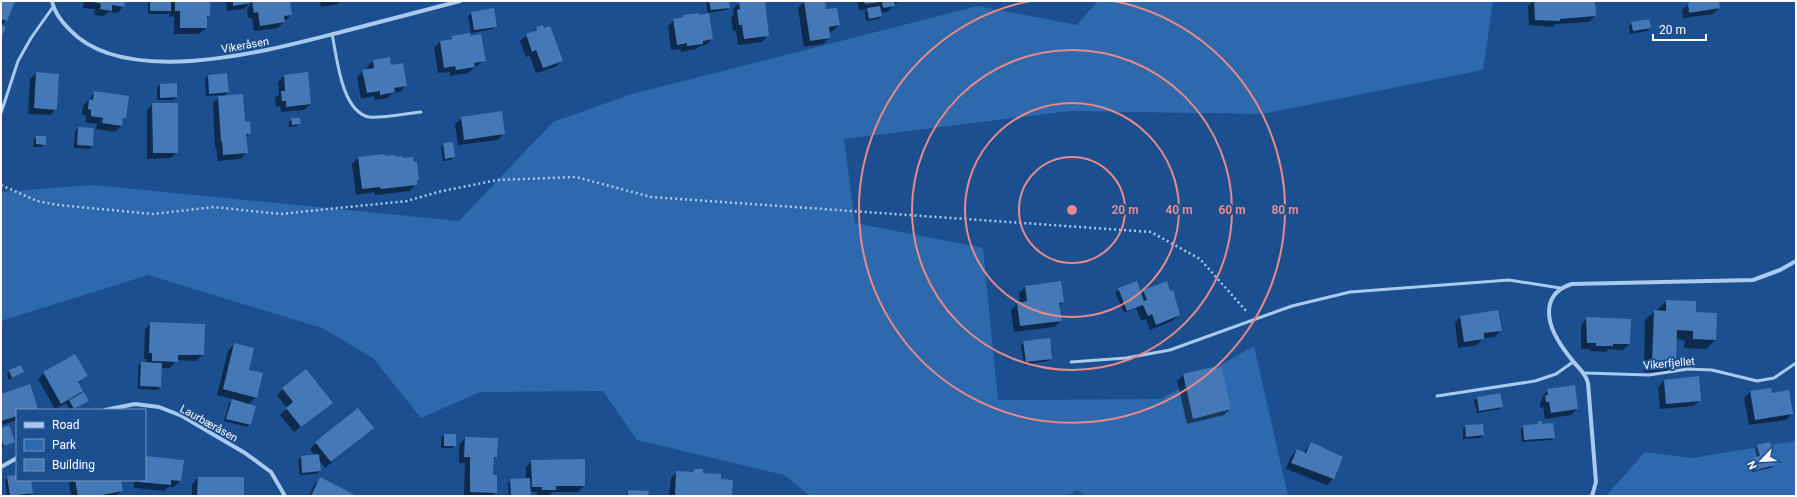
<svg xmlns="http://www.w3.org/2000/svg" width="1797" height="497" viewBox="0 0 1797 497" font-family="Roboto,sans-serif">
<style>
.green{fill:#2e69ad}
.shadow{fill:#0007}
.building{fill:#4478b7}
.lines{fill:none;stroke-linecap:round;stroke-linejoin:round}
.path{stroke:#a9c9ee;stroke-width:2.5;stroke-dasharray:2 3;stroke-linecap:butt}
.service{stroke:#a9c9ee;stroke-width:3}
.minor{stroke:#a9c9ee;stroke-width:4}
.ring{fill:none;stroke:#e88989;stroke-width:2}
.labels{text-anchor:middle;stroke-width:4;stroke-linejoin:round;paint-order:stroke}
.street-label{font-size:11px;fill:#fff;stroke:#1b4f8f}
.centre{fill:#e88989;stroke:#1b4f8f;stroke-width:2}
.ring-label{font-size:12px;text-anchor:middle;font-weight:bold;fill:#e88989;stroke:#1b4f8f;stroke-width:4;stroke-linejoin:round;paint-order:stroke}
</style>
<rect width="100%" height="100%" fill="#1b4f8f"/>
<path class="green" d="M1098 1H1493L1483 70 1262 114 1070 111 844 139 855 223 983 248 998 400 1161 399 1254 346 1288 496H1086L1077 490 1066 496H810L784 475 637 440 603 391 480 392 421 418 373 358 322 328 148 275 1 321V192L93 185 459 221 553 122 632 94 978 6 1077 25Z
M1796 441V496H1606L1645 452 1692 458Z"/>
<path class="shadow" d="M1 1H14L6 20 1 26V36Z
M84 1H124L123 7 117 13 109 12 104 16 94 15 95 9 83 8Z
M148 1H206L209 16 206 19V28L199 34H174V16L169 17V12L167 14H148Z
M226 1H289L291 15 278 28 254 31 252 18H248L247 9 250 6V3L244 9 227 11Z
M320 1H340L337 4 321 7Z
M706 1H728L729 7 726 10 708 13 712 39 706 45 700 46 696 49 681 52V49L671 50 668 26 674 20 680 19 683 16 708 15Z
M749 1H764L768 35 762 42 738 45 736 31H733L731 17 734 14 733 9 739 3Z
M812 1H824L825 10 839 25 833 31 828 32 829 38 823 44 804 47 798 8 804 2Z
M857 1H900L894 5 887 12 880 13 881 16 878 19 866 21 865 12 868 9 859 10Z
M1533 1H1594L1595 16 1589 22 1555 24 1552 27 1529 25 1528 6Z
M1689 1H1718L1719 8 1713 14 1683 18 1682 10 1689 4Z
M493 9 496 26 493 29 471 33 468 16 471 13Z
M1632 23 1650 28 1647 31 1630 34 1629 26Z
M537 28 561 61 555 67 536 73 530 56 526 57 520 41Z
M452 37 484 60 468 73 450 76V72L438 73 434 48 440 42 448 41Z
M373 61 390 66 406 86 400 92 392 93 388 98 375 100 374 96 361 99 357 77 363 71 368 70 367 67Z
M36 73 56 109 50 115 28 114 30 79Z
M308 74 310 104 304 110 281 112 280 106 276 107 275 98 279 94 278 82 284 76Z
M208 76 228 92 223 97 244 123 250 133 245 137 247 152 240 159 218 161 216 147H215L213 103 221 95 206 96 205 79Z
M160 85 176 97 173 100H157V88Z
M95 92 125 117 122 120 121 126 115 132 96 129 97 124 85 122 86 115H82L83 106Z
M153 104 177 152 171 158 147 159V110Z
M462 118 504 133 498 140 458 145 455 124Z
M292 119 300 123 297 126 289 127V122Z
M78 128 92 146 89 149 74 148 75 131Z
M37 137 45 144 42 147H33L34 139Z
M444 144 454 157 451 160 443 161 441 147Z
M384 157 418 179 416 184 410 191 375 195 374 192 356 195 352 164 358 158Z
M1060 282 1063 302 1059 306 1061 321 1054 327 1014 332 1011 310 1017 304 1020 303 1019 293 1025 287Z
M1136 282 1141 294 1144 291 1179 315 1172 321 1150 330 1146 319 1141 321 1136 308 1124 313 1115 292Z
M1667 301 1695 313 1715 340 1706 349 1684 348 1685 340 1676 339V363L1666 372H1644L1645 320Z
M1461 316 1501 331 1494 337 1483 338 1477 345 1458 348 1455 323Z
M1587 318 1629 344 1623 350 1608 349 1606 352 1590 351V349H1581V325Z
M151 323 204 325 203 355 196 361 177 360 170 368H160V387L157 390 138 389V366L141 363 146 364V359H144L145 329Z
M1024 342 1051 358 1048 361 1024 365 1021 345Z
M234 344 248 371 256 397 248 405 250 424 247 427 224 421 229 403 233 399 217 395 228 351Z
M75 355 87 376 77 384 82 391 77 396 88 400 74 410H70L66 403 55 409 38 379 44 373Z
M1212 368 1230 409 1224 415 1187 424 1177 381 1183 375Z
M10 371 23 372 9 380 7 374Z
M1664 381 1700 400 1694 406 1660 409 1658 387Z
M283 389 331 403 294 432 280 415 287 408 277 395Z
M1770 389 1771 394 1792 414 1786 420 1749 425 1744 398 1750 392Z
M1548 390 1577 409 1571 415 1545 419 1543 407 1540 408V402L1542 400V397Z
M1 395 37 409 17 410V420L1 425Z
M1477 398 1502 407 1499 409 1477 413 1474 401Z
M1537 423 1554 437 1551 440 1522 442 1521 429 1524 426H1534Z
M1482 425 1483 435 1480 438 1463 439V429L1465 426Z
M373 428 325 468 319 460 320 471 317 474 300 475 298 460 301 457 315 456 310 449 316 443Z
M1 429 14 441 1 448Z
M444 435 455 445 452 448H441V438Z
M465 438 496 457 493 461 492 476 496 492 492 496H464L465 463H459V445Z
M1311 444 1333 479 1327 485 1286 469 1291 456 1297 450 1304 452Z
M1758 446 1774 465 1771 468 1752 472 1750 462 1757 458 1755 449Z
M145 457 183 460 180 481 174 487H168L164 491 134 488V480H145Z
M532 461 584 486 578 492H552L549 495 536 496 537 492H530V496H509L508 483 511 480 526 479V467Z
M694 470 720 480 731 496H669L671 478 677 472 691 473Z
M17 476V480H30L32 492 29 495 7 496 5 480 8 477Z
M198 478 243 496H192V484Z
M321 479 355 496H309L314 485Z
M71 480H120L122 490 116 496H71L69 482Z
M629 491 647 496H626Z"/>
<path class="building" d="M1 1H15L7 21 1 19Z
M90 1H125L124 7 112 5V11L100 9 101 4Z
M150 1H171V11H150Z
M175 1H210V16H207V28H180V11H175Z
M233 1H251V3L233 6Z
M256 1H290L292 15 284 16 285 22 260 26 258 12 254 13 252 2Z
M709 1H729L730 8 711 10Z
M765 1 769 36 744 39 742 25H739L737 10 740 9 739 2Z
M804 1H825L826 9 837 8 840 25 829 27 830 38 810 41Z
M864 1H881V2L865 4Z
M882 1H894L895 6 883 8Z
M1534 1H1595L1596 16 1560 19V21L1535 20Z
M1695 1H1719L1720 8 1689 13 1688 3Z
M880 6 882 16 869 19 867 8Z
M494 8 497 27 474 30 471 12Z
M699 13V15L709 13 713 39 703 41V44L687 46V43L677 45 673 19 683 17V15Z
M1649 19 1651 28 1633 31 1631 22Z
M1 25 6 27 1 38Z
M543 25 544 28 550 26 563 61 543 68 536 50 532 52 526 34 537 30 536 27Z
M470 33V36L481 34 486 61 474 63 475 67 456 70 455 66 444 68 440 41 452 39 451 36Z
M390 57 391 65 403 63 407 86 394 88 395 92 380 95V91L367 93 362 70 374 68 373 60Z
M36 72 59 74 57 110 34 108Z
M308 72 311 104 286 107V101H282L281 91H285L284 75Z
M227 73 229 92 209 94 208 75Z
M177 83V97L160 98V84Z
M94 91 129 96 126 118H123L122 126 102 123 103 118 91 116V110L88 109 89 99 93 100Z
M243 94 245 122 250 121 251 134H246L248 153 223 155 222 141H221L218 96Z
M152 103H178V153H153Z
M502 111 505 134 464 140 461 117Z
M291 118H300L301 124 292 125Z
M78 127 94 128 93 146 77 145Z
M36 136H46V145L36 144Z
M453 142 455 157 445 159 443 143Z
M385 154V156L395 155 396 157 402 156 403 158 413 157 414 162H417L419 180H417V185L381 189 380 187 362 189 358 157Z
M1061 281 1064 302 1059 303 1062 321 1020 326 1017 303 1027 301 1025 286Z
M1137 281 1144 301 1147 300 1143 290 1167 281 1170 291 1173 290 1180 315 1156 325 1152 314 1148 316 1143 305 1127 311 1118 288Z
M1666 300 1696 301V312L1717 313 1716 340 1693 339V331L1677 330 1676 364 1652 363 1654 310 1666 311Z
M1498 310 1502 331 1484 333V339L1464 342 1460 316Z
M1586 317 1631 319 1630 344H1613V346H1596V343H1587Z
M150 322 205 324 204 355H178V362L152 361V353H149Z
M1050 338 1052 359 1026 362 1023 341Z
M234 343 254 348 249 370 263 373 257 398 223 389Z
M75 354 88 376 78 382 83 391 61 404 43 372Z
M141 362 162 363 161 387 140 386Z
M21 365 24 372 12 378 9 370Z
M1213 367 1214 369 1222 367 1231 409 1193 419 1183 374Z
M306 369 333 403 301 427 286 408 293 402 282 388Z
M1699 376 1701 401 1666 404 1664 380Z
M30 384 38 409 17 410V416L1 421V394Z
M1575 385 1578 409 1551 413 1549 402H1546L1545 395H1548L1547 389Z
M1771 388 1772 393 1789 390 1793 414 1755 420 1750 391Z
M84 392 89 401 74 409 69 400Z
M1500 393 1503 407 1479 411 1477 397Z
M232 399 256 406 251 425 226 419Z
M358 408 374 428 331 462 315 442Z
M1542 421V424L1553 423 1555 438 1524 440 1523 425 1537 424V422Z
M1483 424 1484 435 1466 437 1465 425Z
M9 425 15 442 4 446 1 439V428Z
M444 434H456V446H444Z
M465 437 498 438 497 458 494 457 493 475H497V493L470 492V457H464Z
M1311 442 1343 457 1334 479 1291 463 1297 449 1306 453Z
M1770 442 1775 465 1755 470 1752 458 1760 456 1757 445Z
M319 454 321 471 302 473 301 456Z
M145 456 184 460 181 481 171 480V485L139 482 140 480H145Z
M585 459V486H556V490H542V487H532L531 460Z
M694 469H703V473L721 474V479L733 480 732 496H675L676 471 693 472Z
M17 475V480H31L33 493 10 496 7 476Z
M198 477H244V496H197Z
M320 477 357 496H311Z
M530 478 531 496H511L510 479Z
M75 480H121L123 491 102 495 103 496H78Z
M628 490 649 491 648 496H628Z"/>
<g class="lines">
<path class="path" d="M1 185 37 201 58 205 153 214 214 207 280 214 407 201 438 192 497 180 576 177 651 197 1151 232 1200 259 1247 312"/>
<path class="service" d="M332 34C337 57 341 111 369 117 379 119 409 113 421 112
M1 113 18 61 31 38 53 7
M1071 362 1126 358 1170 350 1292 306 1350 292 1509 280 1560 288
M1585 373 1649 375 1688 369 1712 370 1757 381 1774 378 1796 363
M1437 396 1535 381 1556 374 1573 362"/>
<path class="minor" d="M52 1C54 12 61 21 69 29 126 91 274 49 345 31 383 21 422 11 460 1
M105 410 135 404 159 407 182 416 245 453 271 472 285 496
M1 467 17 458
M1592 496 1596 482 1588 383C1585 372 1579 369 1572 360 1560 345 1545 324 1550 304 1553 293 1562 287 1572 284L1753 280 1780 270 1796 261"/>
</g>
<g class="ring">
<circle cx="1072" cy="210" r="53"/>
<circle cx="1072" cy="210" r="107"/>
<circle cx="1072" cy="210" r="160"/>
<path d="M1114 1A213 213 0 1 1 1030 1"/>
</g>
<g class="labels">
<g class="street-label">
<text transform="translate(245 45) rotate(-10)" y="4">Vikeråsen</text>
<text transform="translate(1669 363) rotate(-5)" y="4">Vikerfjellet</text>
<text transform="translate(209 423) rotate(29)" y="4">Laurbæråsen</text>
</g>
</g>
<circle cx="1072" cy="210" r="6" class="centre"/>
<g class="ring-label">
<text x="1125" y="214">20 m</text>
<text x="1179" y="214">40 m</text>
<text x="1232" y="214">60 m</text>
<text x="1285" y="214">80 m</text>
</g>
<rect width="1797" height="497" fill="none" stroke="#ffffff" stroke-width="4"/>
<rect x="16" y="409" width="130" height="72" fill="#1b4f8f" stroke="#7695bc"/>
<rect x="24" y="422" width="20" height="6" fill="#a9c9ee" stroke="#7695bc"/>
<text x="52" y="429" font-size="12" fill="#ffffff">Road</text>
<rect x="24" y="439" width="20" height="12" fill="#2e69ad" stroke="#7695bc"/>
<text x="52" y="449" font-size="12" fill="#ffffff">Park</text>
<rect x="24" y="459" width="20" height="12" fill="#4478b7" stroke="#7695bc"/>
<text x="52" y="469" font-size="12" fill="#ffffff">Building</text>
<g transform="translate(1761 461) rotate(245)" stroke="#1b4f8f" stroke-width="3" paint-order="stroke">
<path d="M0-3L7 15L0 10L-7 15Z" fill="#ffffff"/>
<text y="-6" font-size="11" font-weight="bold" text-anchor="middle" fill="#ffffff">N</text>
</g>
<path d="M1653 34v6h53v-6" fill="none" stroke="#ffffff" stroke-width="2"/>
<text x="1659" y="34" font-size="12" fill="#ffffff" stroke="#1b4f8f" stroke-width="3" paint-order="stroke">20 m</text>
</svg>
